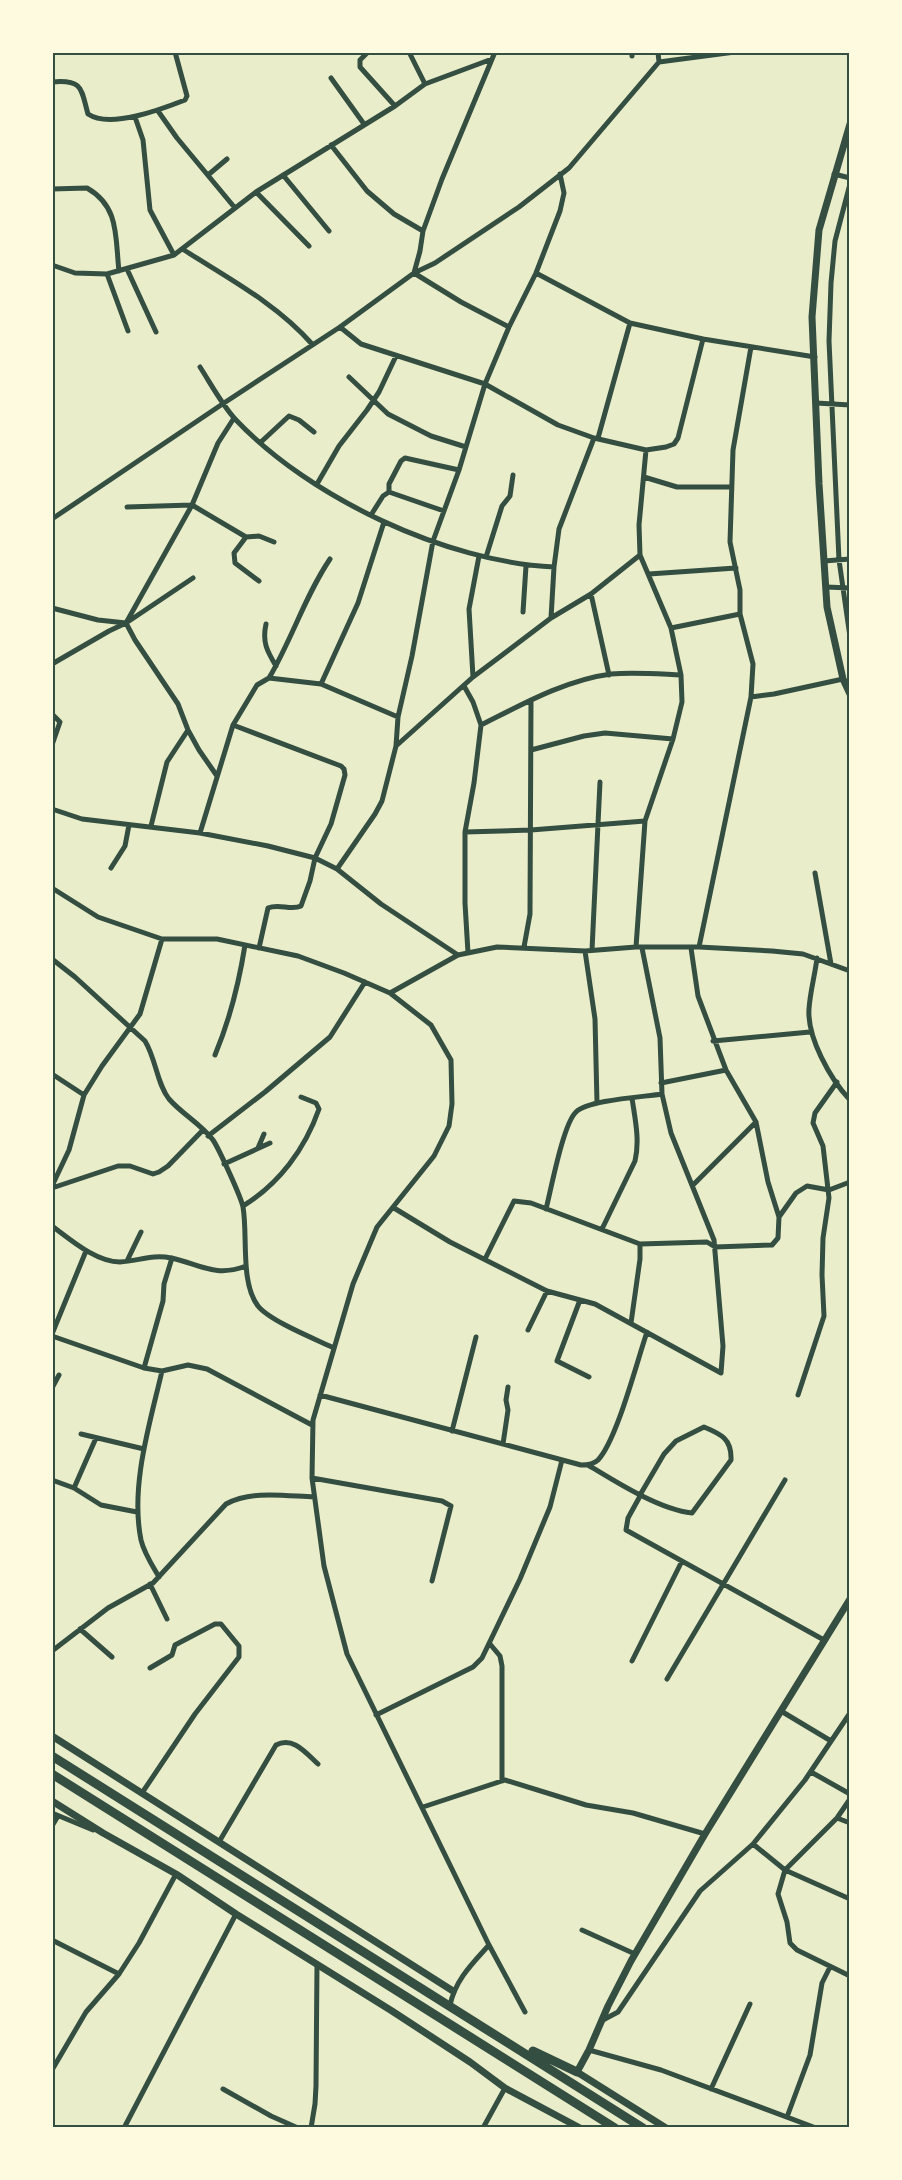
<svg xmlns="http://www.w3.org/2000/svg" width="902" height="2180" viewBox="0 0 902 2180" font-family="Mulish,sans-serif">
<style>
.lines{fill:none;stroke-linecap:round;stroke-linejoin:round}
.minor{stroke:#344e41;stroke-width:5}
.tertiary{stroke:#344e41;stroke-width:7}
.motorway{stroke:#344e41;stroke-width:9}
.neatline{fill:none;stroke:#344e41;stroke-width:2}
</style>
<rect width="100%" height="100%" fill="#e9edc9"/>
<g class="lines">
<path class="minor" d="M368 52 360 60V67L395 106
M409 52 425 84
M495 52 442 179 423 231 420 251 414 273 461 302 509 327
M658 52 659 62
M632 56V52
M659 62 735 52
M331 78 364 124
M52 82C84 79 81 90 88 114 110 129 162 109 185 100L187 96 175 52
M158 111 177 138 235 208
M135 117 143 140 150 210 174 255
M331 145 367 191 394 214 423 231
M834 174 850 178
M208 175 227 159
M283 175 329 231
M850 184 835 241 831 283 829 341 839 560 850 637
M52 189 87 188C120 207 115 237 119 271
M256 192 309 246
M184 250C228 278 277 304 312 344
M52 265 75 273 107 274 174 255 256 192 395 106 425 84 492 59
M127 269 156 332
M536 273 630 323 703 339 815 357
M107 274 128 331
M340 327 361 344 485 384 558 425 594 438 646 450 666 447 674 444 678 438 703 339
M200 367C211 384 222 405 236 420 310 498 446 562 554 567
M349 377 388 414 431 436 466 447
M816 403 850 405
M598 438 630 323
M261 442 289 416 299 420 314 432
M644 477 677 487H730
M317 484 339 446 367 410 379 392 396 356
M389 492V484L401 461 405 458 459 470
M389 492 444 511
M127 507 192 505 246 537
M371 515 383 496 389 492
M52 519 224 403 340 327 414 273 435 263 519 207 569 168 659 62
M486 557 502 506 510 496 513 475
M824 561 850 559
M649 574 736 568
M259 581 235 563 234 553 246 537 259 536 274 542
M826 587 850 588
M591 594 609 675
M52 608 98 620 126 623 135 640 178 704 188 730 199 750 217 776
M523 612 526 566
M551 618 554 567 559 529 594 438
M129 621 193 578
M266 624C262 642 267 651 276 666
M671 628 740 614
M52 664 109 631 126 623 192 505 218 443 234 418
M473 677 469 609 479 556
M269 678C292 639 305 596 330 559
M321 684 358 603 384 522
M464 686 473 702 481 725 474 783 465 832V903L468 953
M751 697 774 694 843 679
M52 714 60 722 52 745
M233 725 341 766 344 769 345 775 331 824 315 858 310 881 301 906C291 911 279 903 268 908L259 948
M481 725C521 705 565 680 611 674 634 672 658 674 681 675
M396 746 473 677 551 618 591 594 640 555
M531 750 584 736 605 733 673 739
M52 809 82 819 200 833 268 846 315 858 337 869 381 904 458 955
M151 826 167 762 188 730
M465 832 531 830 645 821
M200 833 233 725 257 685 269 678 321 684 398 717
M111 868 125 846 129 825
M337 869 375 814 382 801 396 746 398 717 412 656 433 541 459 470 485 384 509 327 536 273 560 211 564 193 560 174
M815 873 831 964
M52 888 98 917 162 939H217L298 956 344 973 390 993 431 1025 451 1060 452 1104 449 1126 434 1156 377 1227 353 1284 313 1420 312 1478 324 1566 347 1654 489 1945 525 2012
M524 947 530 914 531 700
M636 947 645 821 673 739 682 702 681 675 671 628 640 555 639 525 646 450
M699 947 751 697 753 664 740 614V590L730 542 733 450 751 347
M691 948 698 996 726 1070 756 1122 768 1182 779 1217
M592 950 600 782
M585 951 595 1019 597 1103
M817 958C815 975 810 992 809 1009 807 1037 830 1079 850 1100
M52 959 75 977 145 1041C156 1059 157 1084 169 1099 182 1114 201 1124 213 1140 219 1149 241 1197 243 1207 248 1235 240 1283 258 1306 270 1321 315 1339 334 1348
M390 993 458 955 497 947 585 951 636 947H699L772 951 803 954 850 971
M713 1041 810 1032
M215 1055C230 1019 239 983 245 945
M52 1074 84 1095
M661 1083 726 1070
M208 1136 265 1092 330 1037 365 982
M258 1148 264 1134
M224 1164 270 1143
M693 1185 756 1122
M52 1186 69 1150 84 1095 102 1066 140 1014 162 939
M52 1188 118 1166H130L153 1174 159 1172 168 1166 203 1130
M243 1206C279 1184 305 1149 319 1109L316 1103 301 1097
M394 1208 450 1242 547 1291 595 1304 721 1373 723 1346 714 1240 671 1133 662 1094 660 1038 642 948
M546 1209C551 1190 563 1124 576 1112 588 1100 643 1097 662 1094
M52 1226C71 1240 96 1262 120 1262 138 1261 153 1254 171 1258 200 1264 215 1278 246 1266
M602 1229 635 1161C640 1140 635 1119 632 1098
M640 1244 707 1242 715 1247 772 1245 778 1238 779 1217 796 1193 807 1186 829 1190 850 1182
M485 1259 514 1201 531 1203 640 1244V1259L631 1323
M127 1261 141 1232
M580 1300 557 1361 589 1377
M528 1330 547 1291
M52 1334 86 1251
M52 1336 144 1368 162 1371 188 1365 207 1369 312 1425
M144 1368 163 1301 164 1284 172 1258
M52 1388 59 1375
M320 1395 581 1465C587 1465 594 1464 598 1460 617 1440 637 1361 647 1332
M798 1395 824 1316 822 1275 823 1238 829 1198 823 1146 813 1123 815 1113 837 1082
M452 1431 476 1337
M81 1434 144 1449
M503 1444 508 1410 506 1400 508 1387
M588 1465C616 1482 660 1510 692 1513L731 1460C732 1439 721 1434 704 1427L676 1441 664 1454 640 1495 639 1498 628 1518 626 1530 824 1640
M312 1478 442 1501 451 1506 432 1581
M52 1480 74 1488 101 1505 137 1512
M74 1488 96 1438
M159 1577C152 1565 144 1553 141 1540 130 1486 150 1423 162 1371
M150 1584 167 1619
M80 1629 112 1657
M490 1644 500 1656 502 1666V1781
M52 1651 108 1608 153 1583 226 1504C251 1490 286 1496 314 1497
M632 1661 682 1561
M667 1679 785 1480
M781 1711 831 1741
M376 1715 473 1667 482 1658 520 1579 550 1507 562 1460
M811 1772 850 1794
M142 1793 195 1714 239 1657V1646L221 1624H215L175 1645 172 1655 150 1668
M850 1799 837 1818 785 1870 778 1894 787 1922 790 1943 797 1950 850 1976
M423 1807 505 1780 586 1805 633 1813 705 1834
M52 1813 93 1830
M837 1818 850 1823
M52 1826 58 1816
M219 1842 276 1745C293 1736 306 1753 318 1764
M753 1844 785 1870 850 1899
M582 1930 635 1954
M52 1940 119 1974
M450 2005C456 1979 472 1964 489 1945
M603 2020 618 2012 700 1891 753 1844 805 1780 850 1713
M589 2050 661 2070 816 2128
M52 2070 86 2012 119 1974 139 1943 176 1874
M223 2089 271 2116 298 2128
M711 2089 750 2004
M787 2117 810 2055 822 1983 830 1967
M124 2128 236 1914
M311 2128 315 2104 316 2086 317 1964
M483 2128 505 2088"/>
<path class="tertiary" d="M850 124 819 230 812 317 819 484 827 607 843 679 850 694
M52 1736 453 1991
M52 1801 103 1833 176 1874 236 1914 392 2011 470 2062 505 2088 580 2128
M666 2128 577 2072 589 2050 608 2006 631 1961 705 1834 850 1599"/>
<path class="motorway" d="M52 1756 643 2128
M52 1774 615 2128
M533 2051 577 2072"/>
</g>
<rect width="902" height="2180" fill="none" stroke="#fefae0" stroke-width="108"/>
<rect x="54" y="54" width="794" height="2072" class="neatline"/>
</svg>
